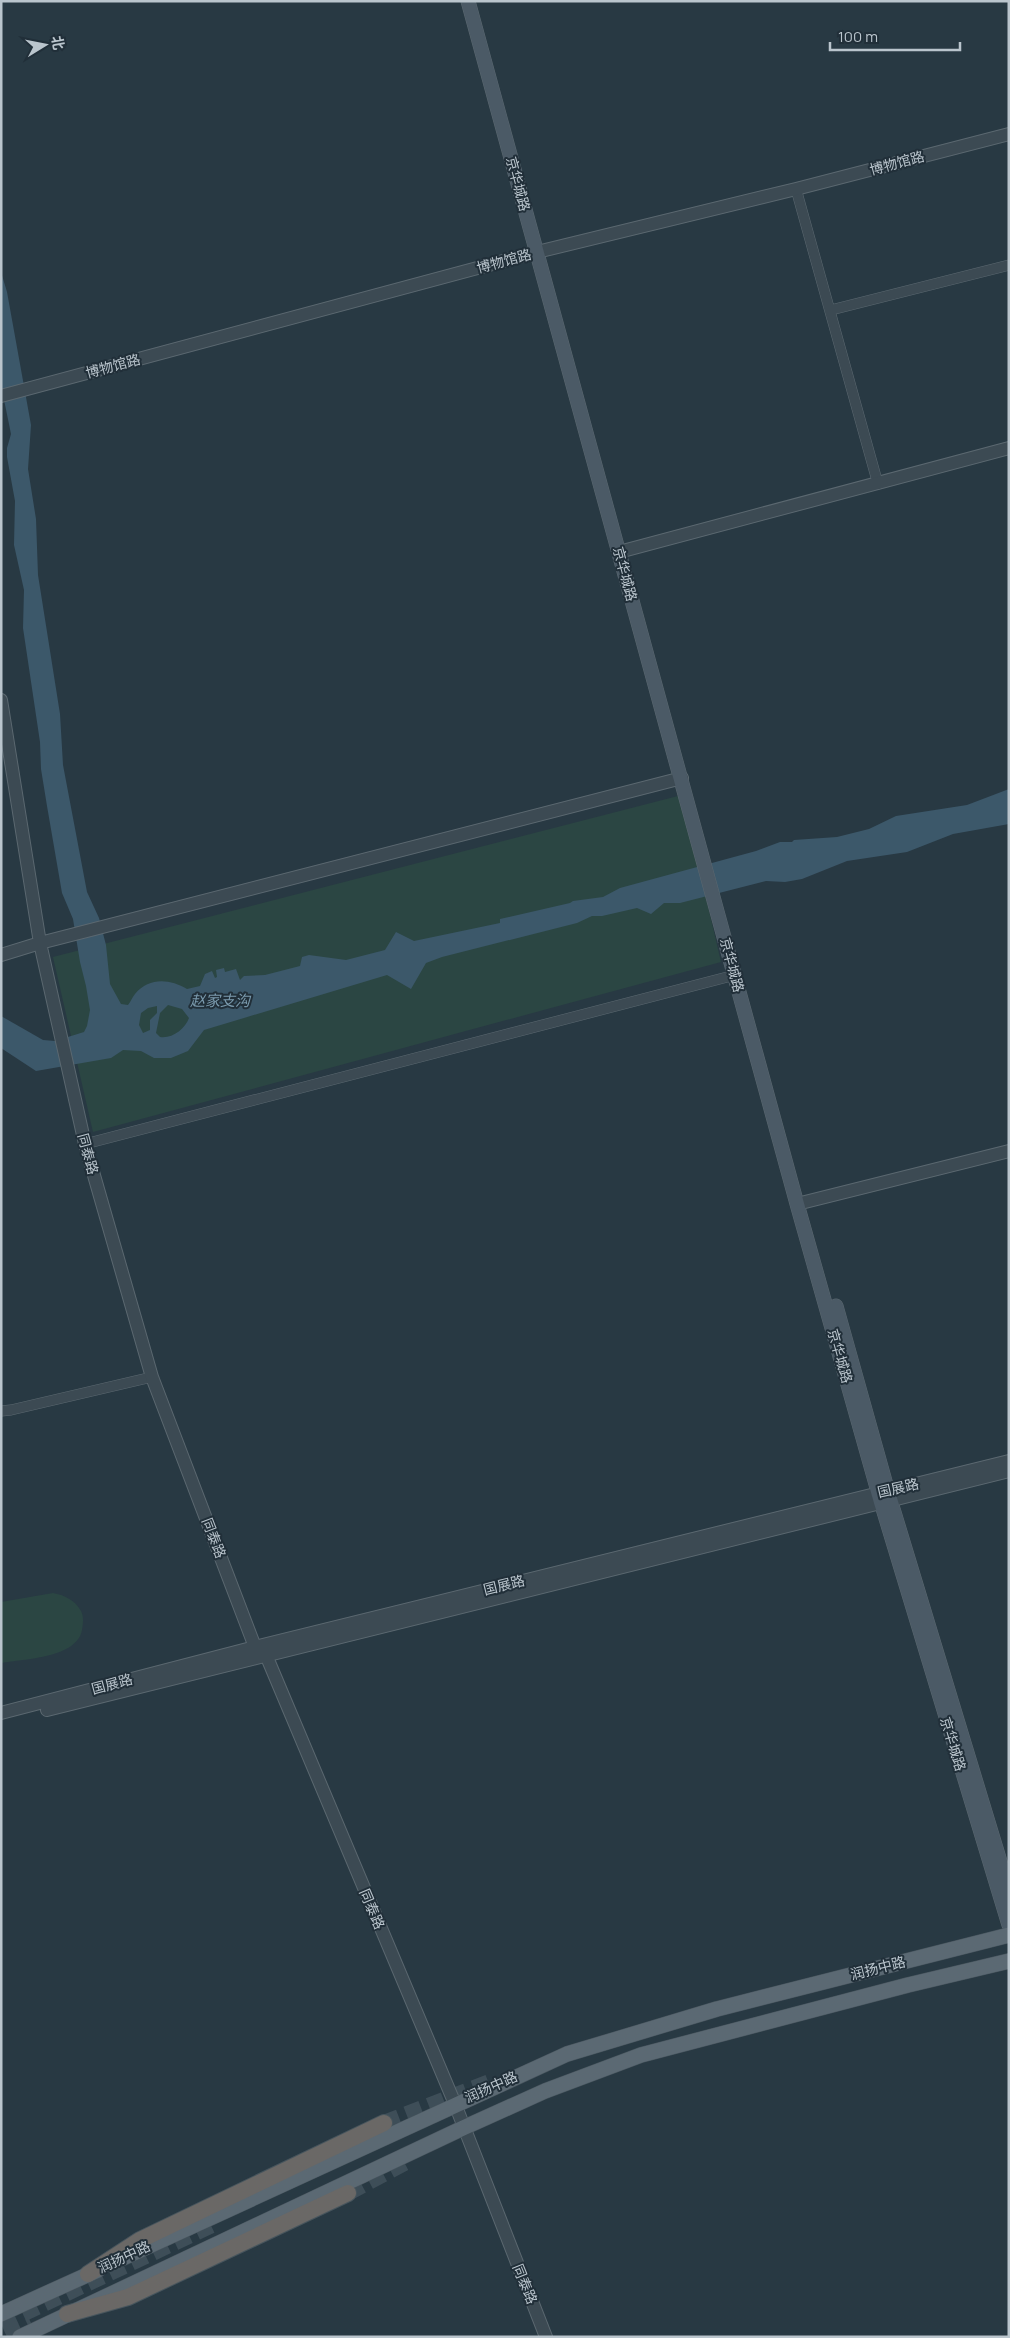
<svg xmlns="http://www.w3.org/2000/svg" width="1010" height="2338" viewBox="0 0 1010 2338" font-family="Manrope,'Noto Sans SC',sans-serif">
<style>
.green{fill:#2b4643}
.water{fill:#3c586a;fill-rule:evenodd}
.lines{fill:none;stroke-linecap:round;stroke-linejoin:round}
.trunk-tunnel{stroke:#3e4e58;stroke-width:16;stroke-dasharray:16 8;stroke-linecap:butt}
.minor-casing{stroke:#5b6870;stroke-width:11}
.tertiary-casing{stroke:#5b6870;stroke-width:14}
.secondary-casing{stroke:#5b6870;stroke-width:15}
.primary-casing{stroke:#49565f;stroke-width:16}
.trunk-casing{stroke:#47555d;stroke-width:18}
.minor{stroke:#3c4a53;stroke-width:10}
.tertiary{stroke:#3c4a53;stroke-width:12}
.secondary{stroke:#4b5a66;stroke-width:14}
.primary{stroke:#5b6973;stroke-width:15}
.trunk{stroke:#6a6866;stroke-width:16}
.labels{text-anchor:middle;stroke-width:4;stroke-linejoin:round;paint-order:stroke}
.street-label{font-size:14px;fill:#bac5cd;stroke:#212f39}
.water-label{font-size:15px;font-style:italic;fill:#7b9bae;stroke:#212f39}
</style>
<rect width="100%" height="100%" fill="#283943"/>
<path class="green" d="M682 795 721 962 93 1132 53 957Z
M53 1593C64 1595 75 1600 81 1611 84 1617 83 1623 82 1630 77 1658 24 1659 1 1663V1602Z"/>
<path class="water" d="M1 272 7 292 31 425 28 469 36 519 38 575 60 714 63 765 87 892 99 918 106 945 110 984 121 1004 128 1005C131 1001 132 998 135 994 149 977 170 979 187 989L200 986 205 974 212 971 215 978 217 977 216 970 224 968 225 972 236 969 240 980 244 976 265 975 300 966 302 957 309 955 346 960 385 950 396 932 414 941 500 923V919L570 903 573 901 603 897 620 888 756 851 780 842H792L794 840 837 837 869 829 896 816 967 805 1009 789V824L953 834 907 852 847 861 802 879 785 882 766 881 680 903H664L651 914 637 908 602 916H592L577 923 442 957 426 963 411 989 387 975 204 1030 188 1051 171 1058H154L141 1051 123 1050 111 1058 36 1071 1 1048V1016L43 1040 55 1041 84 1032 87 1026 90 1010 86 986 80 962 73 919 62 893 47 806 41 769 40 742 23 628 24 590 14 545 15 501 7 457V448L11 434 1 385ZM168 1005 182 1009 189 1018C185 1029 172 1039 160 1037L156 1033 160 1013ZM157 1006V1013L150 1020V1030L143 1033 139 1025 141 1013 148 1008Z"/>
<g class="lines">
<path class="trunk-tunnel" d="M384 2123 495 2080
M348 2193 410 2160
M1 2324 212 2225
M7 2337 32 2325"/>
<g class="minor-casing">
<path id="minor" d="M796 189 878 484
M831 310 1009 265
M85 1144 735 975
M1 1411 11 1410 152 1377"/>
</g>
<g class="tertiary-casing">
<path id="tertiary" d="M1 396 537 252 796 189 1009 134
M619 552 1009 448
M1 700 40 943 85 1144 152 1377 255 1647 266 1655 455 2104 546 2337
M1 955 40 943 682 778
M797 1204 1009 1151
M47 1710 1009 1471
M1 1713 255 1647 1009 1461"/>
</g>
<g class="secondary-casing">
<path id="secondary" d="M468 1 797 1204 881 1502 1009 1925
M836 1306 890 1499 1009 1891"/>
</g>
<g class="primary-casing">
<path id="primary" d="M123 2258 567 2054 717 2009 1009 1935
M1 2314 98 2270
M20 2337 463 2128 545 2091 641 2055 908 1985 1009 1961"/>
</g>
<g class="trunk-casing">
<path id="trunk" d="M88 2274 140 2240 384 2123
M67 2314 128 2297 348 2193"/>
</g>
<use href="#minor" class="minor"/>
<use href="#tertiary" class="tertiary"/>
<use href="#secondary" class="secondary"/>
<use href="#primary" class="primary"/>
<use href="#trunk" class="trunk"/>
</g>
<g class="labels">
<g class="street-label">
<text transform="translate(897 163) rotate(-15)" y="5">博物馆路</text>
<text transform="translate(518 184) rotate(75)" y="5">京华城路</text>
<text transform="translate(504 261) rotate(-15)" y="5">博物馆路</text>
<text transform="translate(113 366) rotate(-15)" y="5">博物馆路</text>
<text transform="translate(625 574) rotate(75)" y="5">京华城路</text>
<text transform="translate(732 965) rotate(75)" y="5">京华城路</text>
<text transform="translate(88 1154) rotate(75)" y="5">同泰路</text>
<text transform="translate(840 1356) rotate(74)" y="5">京华城路</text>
<text transform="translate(898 1488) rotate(-13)" y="5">国展路</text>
<text transform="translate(214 1538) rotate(69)" y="5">同泰路</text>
<text transform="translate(504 1585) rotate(-14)" y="5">国展路</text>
<text transform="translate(112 1684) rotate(-15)" y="5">国展路</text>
<text transform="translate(953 1744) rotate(73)" y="5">京华城路</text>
<text transform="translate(372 1909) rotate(67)" y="5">同泰路</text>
<text transform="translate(878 1968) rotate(-14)" y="5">润扬中路</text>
<text transform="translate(491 2087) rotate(-24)" y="5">润扬中路</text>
<text transform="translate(124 2257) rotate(-25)" y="5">润扬中路</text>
<text transform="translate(525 2284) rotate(68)" y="5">同泰路</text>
</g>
<g class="water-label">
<text x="220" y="1006">赵家支沟</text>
</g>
</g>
<rect width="1010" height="2338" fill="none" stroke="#bac5cd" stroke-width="5"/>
<g transform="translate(45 45) rotate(80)" stroke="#212f39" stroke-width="4" paint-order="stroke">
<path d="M0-4L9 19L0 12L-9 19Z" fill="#bac5cd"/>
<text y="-8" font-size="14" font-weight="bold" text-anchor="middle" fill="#bac5cd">北</text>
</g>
<path d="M830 42v8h130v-8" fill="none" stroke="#bac5cd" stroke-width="2.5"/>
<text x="838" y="42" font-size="15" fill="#bac5cd" stroke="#212f39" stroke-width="4" paint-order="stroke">100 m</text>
</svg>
